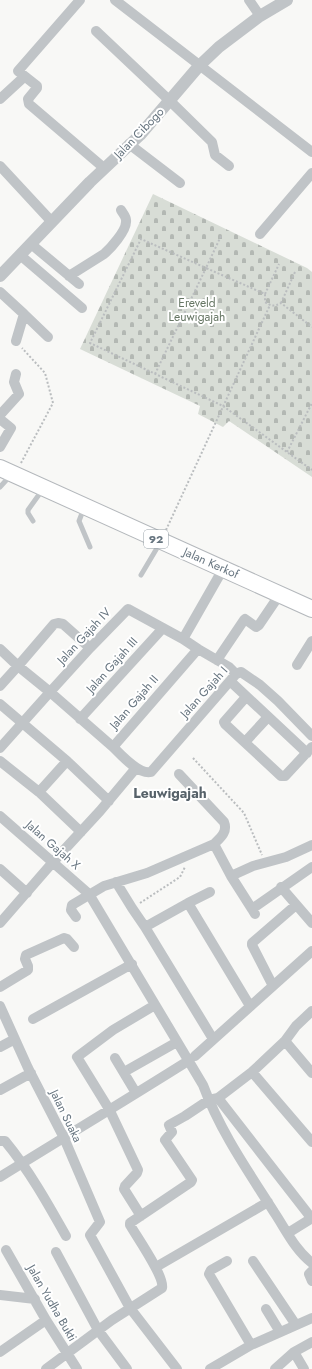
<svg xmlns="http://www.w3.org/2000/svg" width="312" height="1369" viewBox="0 0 312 1369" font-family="Jost,sans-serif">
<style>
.cemetery{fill:url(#cemetery-stones)}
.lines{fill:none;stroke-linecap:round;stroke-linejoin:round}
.primary-casing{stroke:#b4b8bc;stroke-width:18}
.path{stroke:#babdbf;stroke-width:2;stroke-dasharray:2 2;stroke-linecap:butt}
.service{stroke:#c0c4c7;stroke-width:5}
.minor{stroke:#c0c4c7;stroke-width:10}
.tertiary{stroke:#c0c4c7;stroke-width:12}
.primary{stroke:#fff;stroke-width:16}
.labels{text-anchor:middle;stroke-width:4;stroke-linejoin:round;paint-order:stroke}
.shield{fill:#fff;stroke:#949ea5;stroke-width:1}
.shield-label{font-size:11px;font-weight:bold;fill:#66747f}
.street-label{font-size:12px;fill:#66747f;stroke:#fff}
.park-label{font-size:12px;fill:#677765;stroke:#fff}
.quarter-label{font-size:14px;font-weight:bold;fill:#57626a;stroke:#fff}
</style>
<defs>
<pattern id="cemetery-stones" width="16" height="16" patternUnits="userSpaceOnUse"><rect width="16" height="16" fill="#d8ddd6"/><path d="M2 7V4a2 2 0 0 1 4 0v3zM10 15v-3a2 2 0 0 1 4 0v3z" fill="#b3b8b3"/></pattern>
</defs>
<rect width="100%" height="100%" fill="#f8f8f6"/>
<path class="cemetery" d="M153 194 307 268 312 272V477L229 421 223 427 198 414 200 406 80 349Z"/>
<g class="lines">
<g class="primary-casing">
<path id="primary" d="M0 468 312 609"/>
</g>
<path class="path" d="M221 236 206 268 265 294V302C271 306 274 307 281 303L312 327
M265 294 279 264
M281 303 295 272
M155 374 206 268 141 239 90 343 223 406 312 470
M287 452 312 403
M21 463 53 403 45 373 22 348
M166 530 270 305
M193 758 244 813 262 855
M140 903 180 877 185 867"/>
<path class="service" d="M0 487 10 476
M84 508 79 521 90 547
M33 521 28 513V510L43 489
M141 575 160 543"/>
<path class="minor" d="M80 0 18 71 37 86V88L28 99 29 104 104 168
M115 0 312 152
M249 0 260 16
M96 31 170 101 212 142 215 155 229 166
M0 99 24 77
M129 144 180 183
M0 166 52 222
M260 234 312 173
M31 244 79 284
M20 255 82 308
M69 276 104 254C111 248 126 231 126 222 127 217 123 214 121 210
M0 292 24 314 16 341
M24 314 48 337
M0 415 19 394 14 382 16 374
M0 419 11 428 0 447
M0 649 18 666 54 624 58 623 63 624 90 648
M198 649 229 667 236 674
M217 660 244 620 245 619 256 627 259 625 280 594
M297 665 312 641
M230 681 307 753
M0 686 18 666 50 692 90 648 128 609 183 639
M246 697 224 722 225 724 281 776H285L312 747
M0 704 67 761 109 801
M80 719 163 628
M245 742 268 717
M113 747C121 755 139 775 151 772L236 674 241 672 260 685 278 701 312 736
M0 748 50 692 113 747 198 649 183 639 223 569
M0 761 39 792 81 832
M179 774 224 822C228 832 220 838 214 844
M39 792 67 761
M0 816 89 894 203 1085C220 1131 248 1171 274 1212 286 1230 295 1250 312 1263
M0 869 27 893
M231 876 252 909
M116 882 132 908 145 927 213 1039
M281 887 312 923
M188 903 210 892
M255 914 252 909 312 867
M76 917 71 910 72 905 104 886 147 873 214 844 231 876 253 866 286 857 312 845
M0 923 53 862 100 811 136 768
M145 927 188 903 250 1006
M273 986 252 945V943L296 905
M0 987 28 970V966L25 959 26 955 64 938 67 939 74 947
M0 1006 28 1068 64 1138 100 1222 90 1235 130 1308 177 1369
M312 1011 296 1026 285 1041 312 1073
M33 1019 132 964
M0 1047 15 1039
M195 1056 312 951
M115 1058 136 1093
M124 1072 177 1042
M252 1072 312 1142
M0 1090 31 1073
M218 1098 312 1219
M0 1141H5C29 1170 48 1204 66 1236
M0 1177C63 1138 126 1100 188 1061
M141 1216 124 1189 125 1186 137 1173 138 1170 109 1109 77 1057 113 1030 155 1005
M288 1233 312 1218
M6 1250 46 1320 77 1369
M56 1252 98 1330 127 1369
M227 1261 211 1270 209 1274 251 1345 312 1318
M253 1261 296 1325
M156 1267 268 1202
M312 1271 309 1274 312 1281
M0 1295 35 1299
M266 1309 280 1332
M0 1352 46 1320
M294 1352 304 1369
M46 1369 112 1320 162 1288C165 1277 137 1237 130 1225V1223L191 1182 192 1180 165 1140 172 1132 169 1125 185 1116 209 1100 218 1098 252 1072 285 1041
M210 1369 251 1345
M275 1369 294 1352 312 1342"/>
<path class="tertiary" d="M0 276 90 182 140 135 199 66 219 47 260 16 287 0"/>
<use href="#primary" class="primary"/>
</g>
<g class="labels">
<rect class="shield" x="144" y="530" width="24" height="18" rx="3"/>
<g class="shield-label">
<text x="156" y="543">92</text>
</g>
<g class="street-label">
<text transform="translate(139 133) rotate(-46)" y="4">Jalan Cibogo</text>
<text transform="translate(211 563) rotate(24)" y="4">Jalan Kerkof</text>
<text transform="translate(84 636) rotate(-47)" y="4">Jalan Gajah IV</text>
<text transform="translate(112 665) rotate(-48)" y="4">Jalan Gajah III</text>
<text transform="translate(204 692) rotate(-48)" y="4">Jalan Gajah I</text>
<text transform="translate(134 702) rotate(-49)" y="4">Jalan Gajah II</text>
<text transform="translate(53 845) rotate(41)" y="4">Jalan Gajah X</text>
<text transform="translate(66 1116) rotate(64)" y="4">Jalan Suaka</text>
<text transform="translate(52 1303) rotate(60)" y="4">Jalan Yudha Bukti</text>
</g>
<g class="park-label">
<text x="197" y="307">Ereveld<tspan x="197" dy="14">Leuwigajah</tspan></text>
</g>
<g class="quarter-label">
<text x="170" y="798">Leuwigajah</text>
</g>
</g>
</svg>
